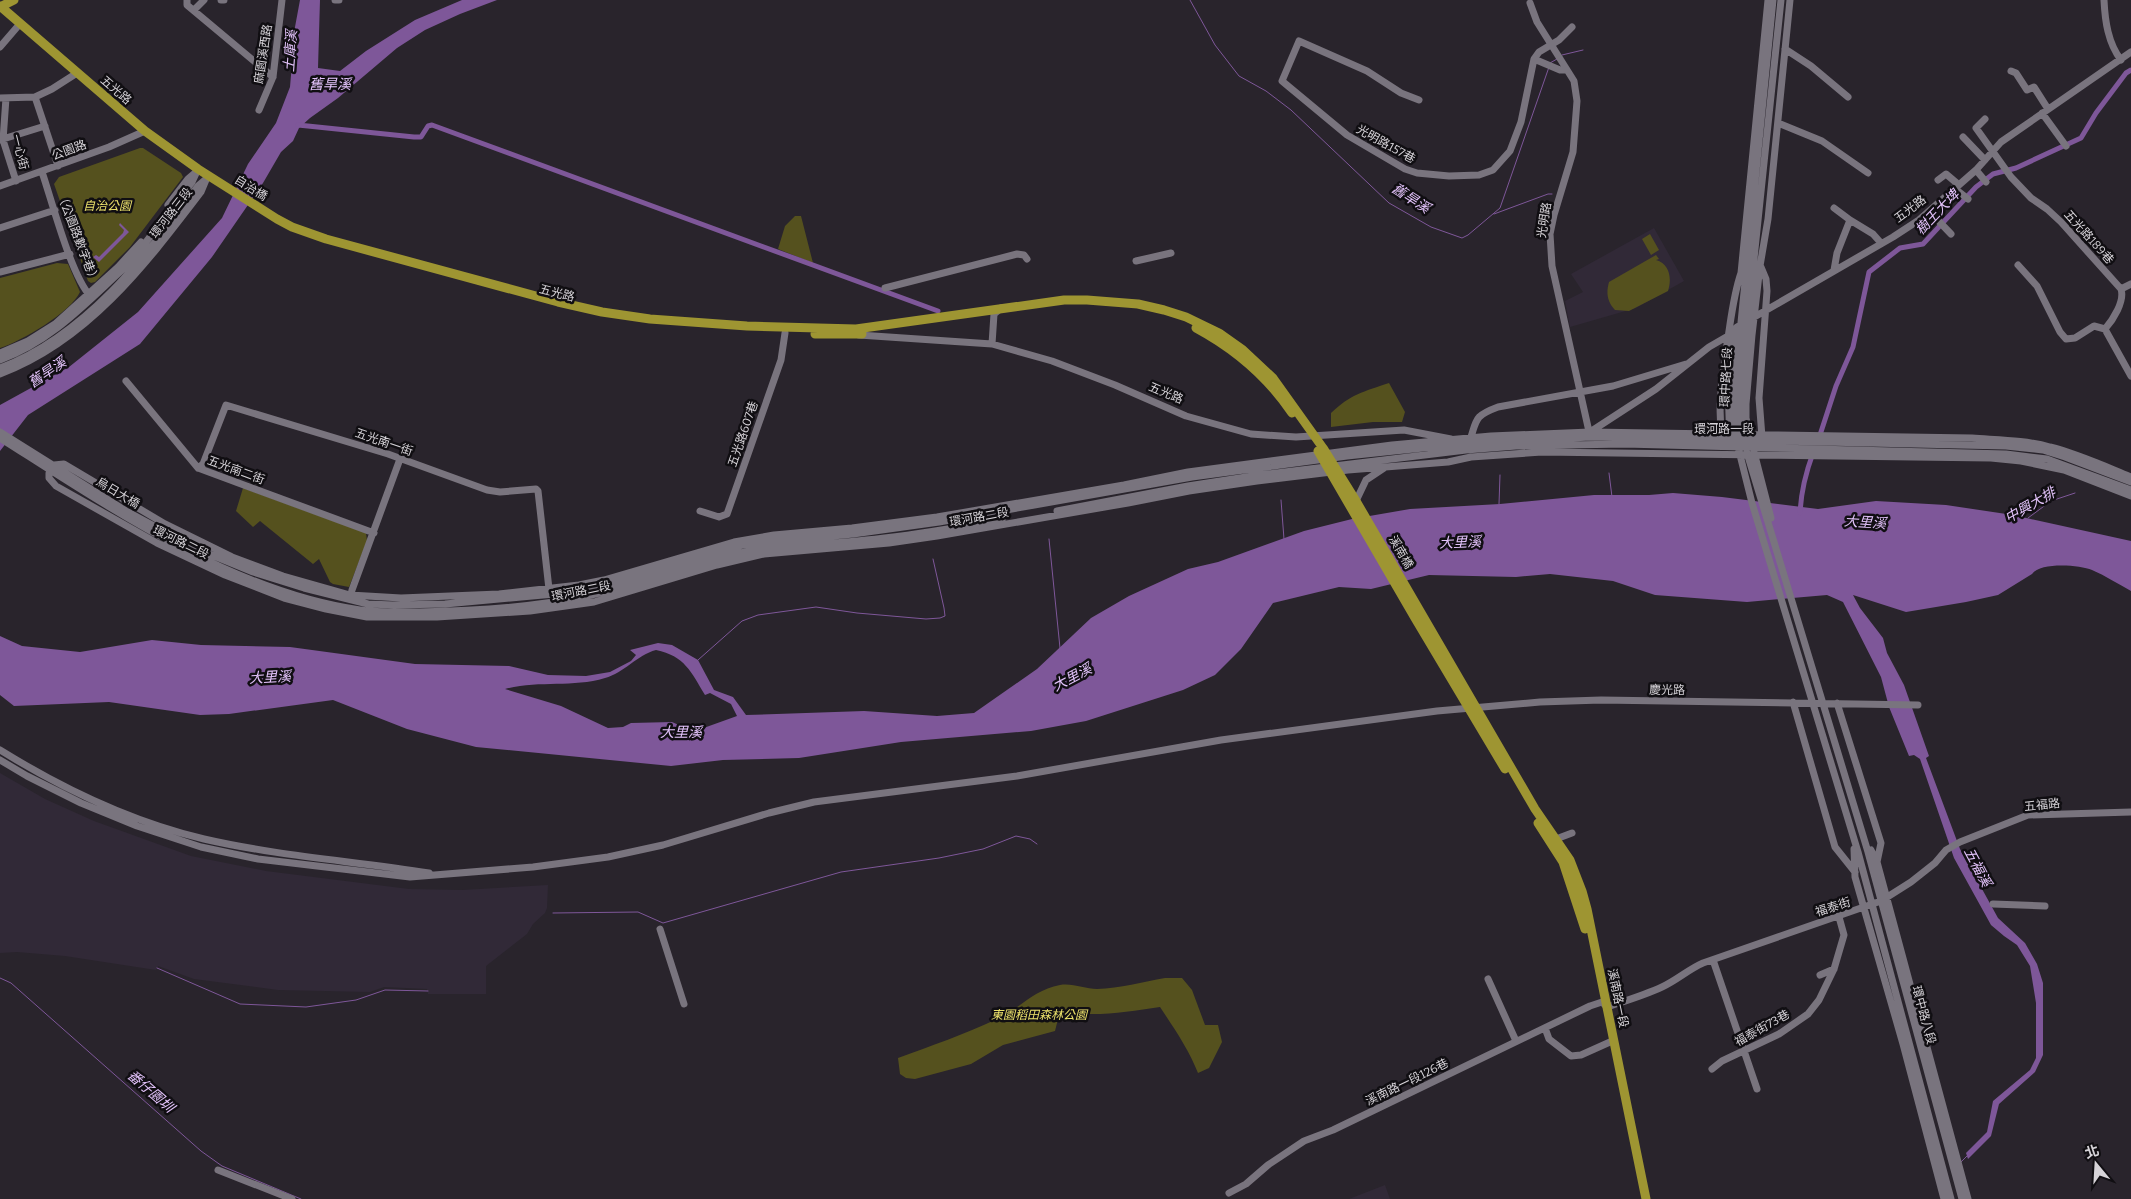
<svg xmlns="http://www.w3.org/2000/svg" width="2131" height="1199" viewBox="0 0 2131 1199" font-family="Bitter,'Noto Sans TC',serif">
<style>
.built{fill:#312937}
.green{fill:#55511e}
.water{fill:#7e5799;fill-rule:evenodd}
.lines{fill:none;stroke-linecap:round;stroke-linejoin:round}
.stream{stroke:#7e5799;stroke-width:1}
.canal{stroke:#7e5799;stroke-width:5}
.minor{stroke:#79747e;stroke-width:7}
.major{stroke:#9e9532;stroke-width:9}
.labels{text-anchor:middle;stroke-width:5;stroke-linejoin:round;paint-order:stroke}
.street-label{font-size:12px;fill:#d6d3d8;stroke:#100e12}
.park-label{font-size:12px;font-style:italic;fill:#ebe16b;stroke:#100e12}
.water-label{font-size:14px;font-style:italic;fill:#e3c3fb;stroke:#100e12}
</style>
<rect width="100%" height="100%" fill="#29242c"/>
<path class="built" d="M1654 228 1684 281 1636 308 1570 327 1565 301 1583 292 1571 274Z
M0 773 45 799 94 821 191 856 266 871 409 889 462 890 548 885 547 908 545 913 533 924 527 934 486 966V994H428L427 989 384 987 370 992 278 990 194 979 158 966 156 970 65 956 17 952 0 953Z
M1385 1185 1390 1199H1349Z"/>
<path class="green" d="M140 148H143L181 173 183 177 130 247 95 282 91 283 88 281 54 184 59 177Z
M795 216H801L813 263 778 249 785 226Z
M1650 234 1659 250 1651 255 1642 239Z
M1656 255 1659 259 1656 260C1670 264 1672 279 1668 291L1629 311 1615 310C1607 301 1606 293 1609 282Z
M57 263 68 264 80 292C71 312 22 341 0 348V278Z
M1389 383 1405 412 1402 422H1373L1331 427V413C1351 394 1363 392 1389 383Z
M243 488 366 533 367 541 349 587 333 584 330 582 319 559 313 564 260 521 253 527 236 511Z
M1165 978H1182L1192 990 1205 1025H1218L1222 1042 1209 1068 1198 1073C1189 1050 1174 1028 1160 1007 1128 1012 1096 1017 1064 1012L1058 1019 1055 1031 1003 1045 971 1064 915 1079 906 1078 900 1074 898 1058C931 1046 965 1034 997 1019 1019 1009 1035 989 1060 985 1073 983 1085 989 1097 989 1120 988 1143 982 1165 978Z"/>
<path class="water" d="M300 0H320L318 68 340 71 366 51 415 20 462 0H497L460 14 425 30 397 48 338 98 310 118 299 128 293 141 281 152 263 183 212 257 140 344 28 415 0 451V405L69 367 138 312 222 218 248 164 276 123 290 87 295 27Z
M120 223 129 232 99 262 93 257 96 255 99 257 123 233 124 230 119 225Z
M1673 493 1722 497 1818 509 1876 501 1946 505 2013 515 2131 541V591C2118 584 2106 576 2092 570 2079 565 2041 562 2032 574L1998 595 1966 602 1906 612 1853 595 1860 608 1883 638 1887 653 1904 685 1929 756 1926 758 1960 849 1998 918 2025 943 2037 964 2043 983V1055L2035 1072 1999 1104 1991 1136 1968 1159 1966 1153 1987 1132 1993 1101 2030 1070 2036 1058V1003L2030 966 2017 945 2004 936 1991 925 1954 858 1920 759 1914 755 1909 756 1889 707 1881 677 1843 602 1827 595 1747 602 1655 595 1613 581 1550 574 1516 577 1429 575 1371 589 1339 587 1273 603 1241 649 1215 675 1183 690 1086 721 1031 731 901 742 799 758 723 760 671 766 476 747 407 729 333 700 229 714 200 715 109 702 14 706 0 695V636L22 646 80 652 152 640 201 645 290 647 415 664 509 666 548 675 586 676 610 672 631 661 636 655 630 650 658 643 672 645 698 660 714 690 733 697 746 715 864 711 937 716 974 713 1037 669 1091 618 1129 596 1188 569 1218 562 1304 531 1352 519 1410 509 1500 504 1594 495H1649ZM656 650C685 656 691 672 705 695L710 693 731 704 737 716 698 730H690L672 722 631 723 623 727 608 728 561 706 505 689C538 680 572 688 605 678 624 673 637 655 656 650Z"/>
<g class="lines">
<path class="stream" d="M1190 0 1215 45 1239 76 1266 91 1291 110 1389 203 1431 227 1462 238 1468 235 1500 208 1549 67
M1562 55 1583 50
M1550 63 1557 59
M1494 214 1548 194H1552
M1609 473 1612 497
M1281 500 1284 539
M1499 504 1500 475
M2028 518 2051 501 2075 493
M1049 539 1060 648
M698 660 742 621 758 615 816 607 857 613 926 619 940 618 945 616 944 608 933 559
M553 913 638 912 663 923 841 872 939 858 983 849 1016 836 1030 839 1037 844
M157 968 240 1004 306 1007 356 1000 385 990 428 991
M0 978 11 983 201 1151 222 1166 301 1199
M1960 1163 1968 1155"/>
<path class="canal" d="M298 125 414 137H421L428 126 432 125 938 311
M1819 438 1836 386 1853 347 1869 272 1900 248 1923 244 1976 187 1993 174 2016 168 2081 138 2096 113 2126 73 2131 70
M1800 513C1801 492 1806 472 1813 453"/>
<path class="minor" d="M187 0V5L273 77
M221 0H224
M335 0H339
M2104 0C2105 21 2108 43 2121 60
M1530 3 1537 22 1574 81 1577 101 1573 152 1554 215 1550 234 1552 266 1590 436
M194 10 204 0
M0 47 18 26
M1785 49 1811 66 1848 97
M1534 59 1560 70H1567
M2011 71 2016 73 2027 90 2034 87 2048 109
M35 97 58 166
M0 98 35 97 52 89 77 73
M6 98 3 140 16 181
M1419 100 1401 93 1367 71 1299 41 1282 81 1347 135 1405 169 1417 173 1449 176 1479 175 1493 170 1510 151 1521 122 1534 59 1539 52 1559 40 1572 27
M259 110 273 77 282 0
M2042 113 2066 146
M1985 119 1976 128 2011 177 2031 198 2047 209 2061 222 2121 289C2125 301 2113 320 2105 329L2106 331 2131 376
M1778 123 1822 141 1868 173
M1963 137 1985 160
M0 140 45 126
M1976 170 1986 182
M42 172C52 201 71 276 91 297
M1938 180 1946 174 1959 185
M0 186 109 147 145 131
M1954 188 1968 199
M168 205 188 179 195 173
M1930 212 1951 234
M1850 220 1873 234 1881 243
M0 228 55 210
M1136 261 1171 253
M2018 265 2037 286 2060 332 2066 339 2075 338 2094 326 2105 329
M1761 267 1766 279 1767 291 1759 398 1762 437
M1834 270 1837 253 1850 220 1834 208
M0 272 70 254
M885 288 1017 254 1024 255 1027 259
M2121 289 2131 284
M859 335 992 344 1052 361 1115 385 1186 416 1251 434 1296 437 1404 430 1451 439
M992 344 994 314 1001 308
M0 353 28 341 55 324 118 267 141 242
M0 360C51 341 83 306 121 271L133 259 192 182 198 169
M0 368C84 337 146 257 198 186L205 180
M0 374C88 341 146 264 201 192L206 180
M126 381 198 468 374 533
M0 432 126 511 197 549 253 572 304 588 368 604 394 605 445 604 554 594 605 585 743 545 853 534 939 522 1192 477 1347 456 1461 444 1590 437 2006 446 2043 450 2065 457 2131 482
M1590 432 1656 389 1709 347 1728 336 1737 327 1893 237 1919 220 1976 170 2001 142 2131 52
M1722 436C1717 406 1723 375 1727 344 1731 320 1733 296 1741 273L1768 0
M1750 436 1746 418V404L1752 335 1760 266 1768 219 1790 0
M1745 437 1741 417 1740 393 1781 0
M0 438C107 506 232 592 360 610 380 613 399 612 419 612 473 611 529 608 582 597 636 586 687 565 740 553 782 544 824 545 866 540 912 536 957 527 1002 520
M1731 438C1726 402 1729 367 1736 332
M1737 438 1734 393 1773 0
M1470 440C1477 419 1474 416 1498 407L1613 386 1686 364
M1739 451 1752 503 1858 852 1951 1199
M1754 452 1771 518
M1747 453 1868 852 1962 1199
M198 468 203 464 226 405 388 454 487 490 500 492 536 489 538 491 549 589
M2131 477C2104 466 2078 454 2050 447 2025 440 1998 440 1972 438L1590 432 1491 436 1392 445 1188 472 1124 485 937 517 852 528 774 535 734 542 604 580 579 585 499 594 401 598 350 595 283 576 232 557 165 524 64 464 54 465 49 473V478L56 486 157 543 225 575 284 598 326 609 367 617H437L530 611 594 602 717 565 764 554 889 543 937 536 1128 503 1189 491 1257 481 1348 470 1448 462 1471 457 1542 452 1991 458 2021 461 2064 470 2131 496
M1356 501 1366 480 1384 468
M700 511 719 517 727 514 781 360 785 333
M1057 511 1188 486 1259 475 1466 450 1516 446 1625 444 2006 454 2047 459 2131 490
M350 599 352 590 400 459
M1793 702 1835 847 1855 872
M1837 703 1881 843 1877 862
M0 750C63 789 132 822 204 839 278 856 354 861 429 873
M0 760 27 776 81 803 137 826 201 847 258 859 410 877 533 867 608 857 663 845 769 813 814 802 1017 776 1221 740 1437 711 1540 702 1601 700 1918 705
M1556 839 1572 833
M1854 849 1855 877 1903 1044 1944 1199
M1871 850 1877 862 1968 1199
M1993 904 2045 906
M660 929 684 1004
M1713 960 1757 1089
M1820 975 1834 969
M1488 979 1516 1041
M1545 1028 1549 1039 1571 1056 1581 1055 1610 1042
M1712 1069 1722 1061 1779 1034 1808 1014 1819 1000 1834 969 1844 935 1839 917
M218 1170 292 1199
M1229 1193 1246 1184 1268 1165 1304 1141 1333 1130 1590 1006 1602 1002 1607 1007C1625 1001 1645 995 1662 987 1677 980 1689 969 1703 963L1881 901 1911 882 1935 863 1946 850 1960 842 2028 815 2131 812"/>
<path class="major" d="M0 6 145 131 198 169 277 219 292 227 326 239 558 302 602 312 650 319 747 326 856 329 1064 300H1087L1138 304 1164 310 1186 317 1219 333 1243 350 1273 378 1323 448 1356 501 1535 809 1570 860 1582 891 1587 909 1646 1199
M0 7 14 0
M1196 328C1235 349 1267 376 1292 413
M815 334H862
M1318 451 1415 618 1505 769
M1538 823 1563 862 1585 929"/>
</g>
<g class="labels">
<g class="street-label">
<text transform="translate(263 54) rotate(-81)" y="4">麻園溪西路</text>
<text transform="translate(116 90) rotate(41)" y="4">五光路</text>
<text transform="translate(1386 144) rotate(29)" y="4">光明路157巷</text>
<text transform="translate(69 150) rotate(-20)" y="4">公園路</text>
<text transform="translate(20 152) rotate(76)" y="4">一心街</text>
<text transform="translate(251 188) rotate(32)" y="4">自治橋</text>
<text transform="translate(1910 209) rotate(-37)" y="4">五光路</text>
<text transform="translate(171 213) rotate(-52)" y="4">環河路三段</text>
<text transform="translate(1544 220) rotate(-81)" y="4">光明路</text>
<text transform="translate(2089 237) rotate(48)" y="4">五光路189巷</text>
<text transform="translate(78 238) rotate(69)" y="4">（公園路數字巷）</text>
<text transform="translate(557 293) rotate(14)" y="4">五光路</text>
<text transform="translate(1726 377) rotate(-87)" y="4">環中路七段</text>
<text transform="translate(1166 393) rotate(23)" y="4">五光路</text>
<text x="1724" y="433">環河路一段</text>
<text transform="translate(743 434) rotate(-71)" y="4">五光路607巷</text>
<text transform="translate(384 442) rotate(19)" y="4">五光南一街</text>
<text transform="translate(236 470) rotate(20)" y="4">五光南二街</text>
<text transform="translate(118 493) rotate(31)" y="4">烏日大橋</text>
<text transform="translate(979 517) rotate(-10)" y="4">環河路二段</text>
<text transform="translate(181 542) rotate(26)" y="4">環河路二段</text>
<text transform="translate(1401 552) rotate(60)" y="4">溪南橋</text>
<text transform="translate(581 591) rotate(-11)" y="4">環河路二段</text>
<text transform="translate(1667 690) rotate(1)" y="4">慶光路</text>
<text transform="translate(2042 805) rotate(-6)" y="4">五福路</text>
<text transform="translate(1833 907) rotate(-18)" y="4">福泰街</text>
<text transform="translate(1618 998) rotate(78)" y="4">溪南路一段</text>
<text transform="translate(1924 1015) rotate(75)" y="4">環中路八段</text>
<text transform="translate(1762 1028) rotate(-29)" y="4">福泰街73巷</text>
<text transform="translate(1407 1082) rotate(-26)" y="4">溪南路一段126巷</text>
</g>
<g class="park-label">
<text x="107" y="210">自治公園</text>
<text x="1039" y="1019">東園稻田森林公園</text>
</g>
<g class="water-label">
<text transform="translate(290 51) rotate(-86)" y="5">土庫溪</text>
<text x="330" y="89">舊旱溪</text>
<text transform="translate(1411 198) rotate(33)" y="5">舊旱溪</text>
<text transform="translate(1937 212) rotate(-46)" y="5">樹王大埤</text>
<text transform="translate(47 372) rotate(-34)" y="5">舊旱溪</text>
<text transform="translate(2030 505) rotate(-30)" y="5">中興大排</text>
<text transform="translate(1865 522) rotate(4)" y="5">大里溪</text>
<text transform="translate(1460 542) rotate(-2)" y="5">大里溪</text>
<text transform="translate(270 677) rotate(-3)" y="5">大里溪</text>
<text transform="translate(1072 677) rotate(-28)" y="5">大里溪</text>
<text x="681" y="737">大里溪</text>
<text transform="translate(1978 867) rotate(62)" y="5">五福溪</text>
<text transform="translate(151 1091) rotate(41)" y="5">番仔園圳</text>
</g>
</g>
<g transform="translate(2096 1164) rotate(342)" stroke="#100e12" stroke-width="4" paint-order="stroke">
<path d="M0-4L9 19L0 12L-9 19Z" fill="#d6d3d8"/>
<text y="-8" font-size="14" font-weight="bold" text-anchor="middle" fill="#d6d3d8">北</text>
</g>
</svg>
